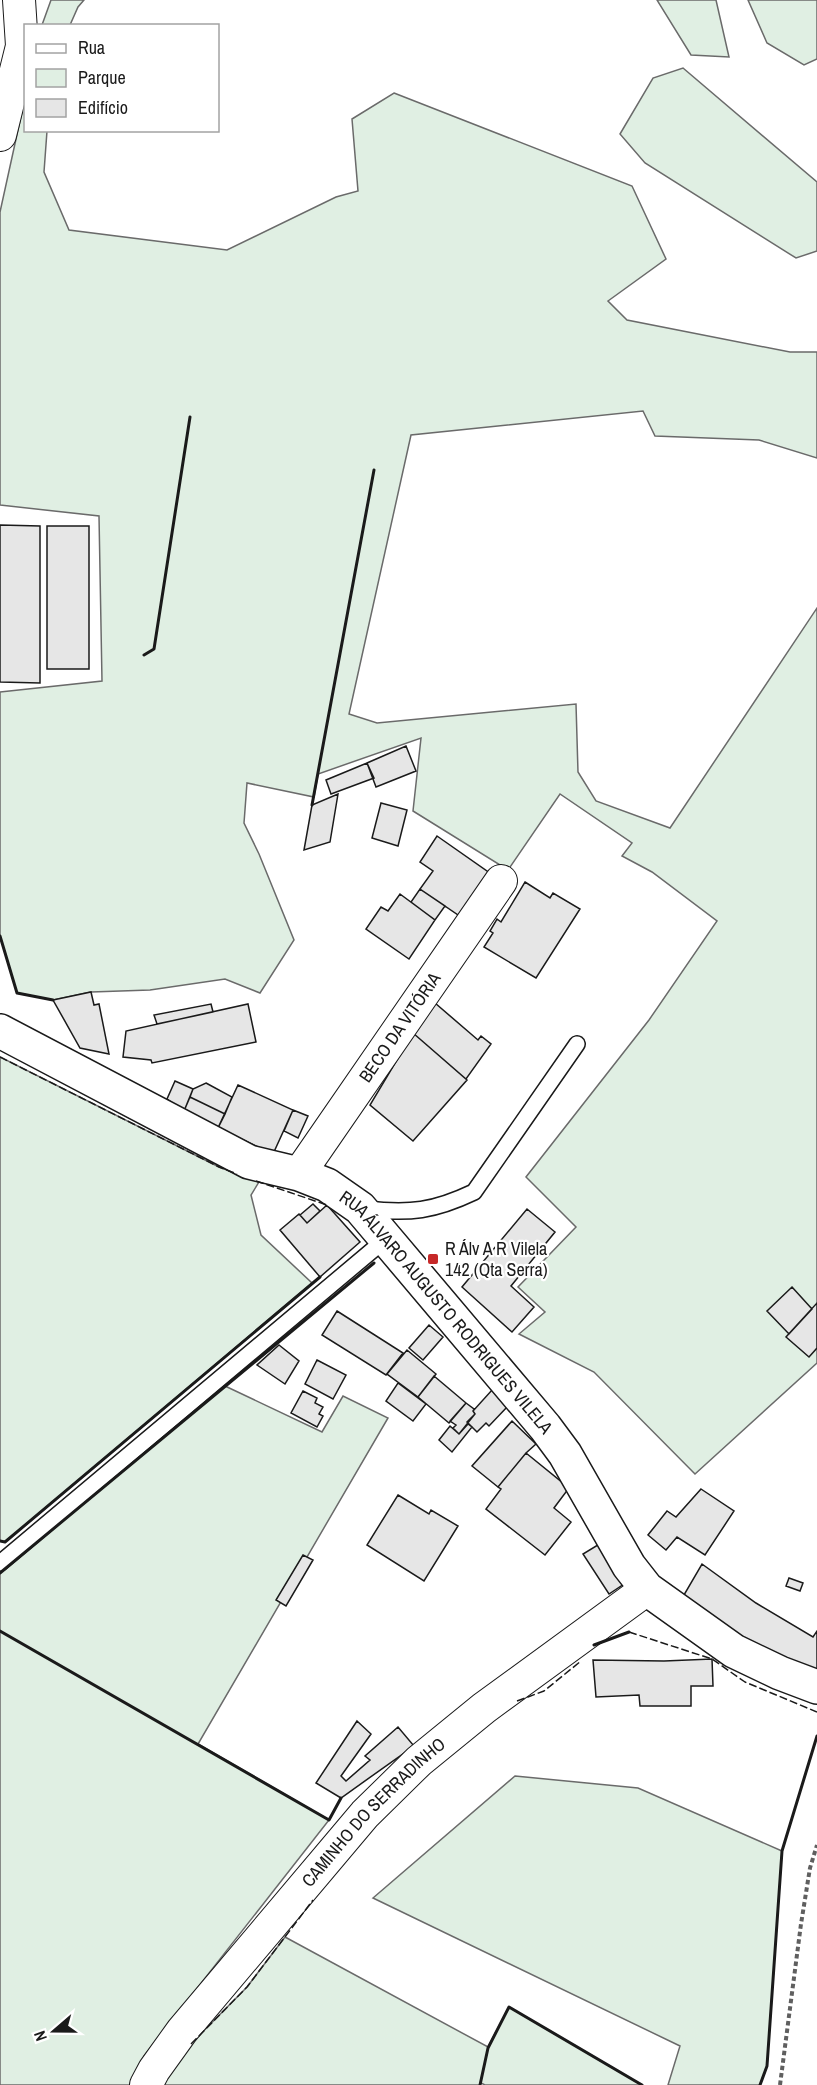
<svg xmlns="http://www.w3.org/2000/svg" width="817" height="2085" viewBox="0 0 817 2085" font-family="'Archivo Narrow',sans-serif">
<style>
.green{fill:#e0efe3;stroke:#6a6a6a;stroke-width:1.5}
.building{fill:#e6e6e6;stroke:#1a1a1a;stroke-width:1.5}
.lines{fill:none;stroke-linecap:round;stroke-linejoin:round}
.service-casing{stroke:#1a1a1a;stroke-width:18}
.minor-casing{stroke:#1a1a1a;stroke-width:34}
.secondary-casing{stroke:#1a1a1a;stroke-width:36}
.path{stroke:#5f5f5f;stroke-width:4;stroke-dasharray:4.5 3;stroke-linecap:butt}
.service{stroke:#fff;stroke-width:15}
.minor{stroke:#fff;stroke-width:32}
.secondary{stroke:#fff;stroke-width:33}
.fence{stroke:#1a1a1a;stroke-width:1.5;stroke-dasharray:8 3;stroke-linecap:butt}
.wall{stroke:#1a1a1a;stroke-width:3}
.poi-dot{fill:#c62828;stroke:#fff;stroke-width:2}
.labels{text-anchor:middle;stroke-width:4.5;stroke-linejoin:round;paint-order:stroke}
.street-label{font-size:18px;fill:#1a1a1a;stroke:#fff}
.poi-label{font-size:18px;fill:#1a1a1a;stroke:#fff;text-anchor:start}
</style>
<rect width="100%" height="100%" fill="#fff"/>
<path class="green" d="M51 0H84L78 7 70 25H42Z
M657 0H716L729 57 691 55Z
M748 0H817V59L804 65 767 43Z
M683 68 817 182V251L796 258 645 163 620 134 653 78Z
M394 93 632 186 666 259 608 301 627 320 790 352H817V458L759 440 655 436 643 411 411 435 349 714 377 723 576 704 578 772 596 801 670 828 817 608V1363L695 1474 594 1372 519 1334 545 1312 518 1287 576 1227 526 1177 649 1020 717 921 652 872 622 856 632 843 560 794 508 870 413 811 421 738 318 774 314 797 247 783 244 823 259 854 294 940 260 993 225 979 150 990 91 992 53 1000 17 993 0 936V692L102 681 99 516 0 505V212L25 98 26 130 47 131 44 172 69 230 227 250 336 197 358 191 352 119Z
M0 1057 219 1167 259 1182 251 1195 261 1235 312 1283 5 1542 0 1541Z
M225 1386 322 1432 343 1396 388 1418 198 1744 329 1820 144 2056 131 2085H0V1573Z
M515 1776 638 1788 782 1851 767 2066 760 2085H668L680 2046 373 1898Z
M285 1937 488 2047 509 2007 642 2085H485L481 2083 480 2085H156L168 2067 247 1987Z"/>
<path class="building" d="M0 525 40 526V683L0 682Z
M47 526H89V669H47Z
M406 746 416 771 376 787 367 763Z
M367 763 374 778 331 794 326 780Z
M338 794 330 842 304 850 312 805Z
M381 803 407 810 398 846 372 838Z
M437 836 494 876 464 919 420 889 433 871 420 862Z
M525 882 550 898 553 893 580 909 536 978 484 947 493 933 490 931 497 919 501 922Z
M420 889 445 906 435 920 411 902Z
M400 894 435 920 409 959 366 929 381 907 388 911Z
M91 992 94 1005 99 1004 109 1054 80 1048 53 1000Z
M435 1003 478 1040 481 1036 491 1044 466 1079 413 1033Z
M211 1004 213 1012 157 1024 154 1015Z
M248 1004 256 1042 152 1063 151 1060 123 1057 126 1031Z
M413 1033 467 1080 413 1141 370 1105Z
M175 1081 193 1089 184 1111 167 1099Z
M206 1083 232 1097 225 1114 190 1097 193 1089Z
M238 1085 293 1110 273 1154 218 1128Z
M190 1097 225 1114 218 1128 184 1111Z
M293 1110 308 1116 298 1138 284 1131Z
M313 1204 320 1211 307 1223 300 1215Z
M327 1205 360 1242 320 1277 280 1230 299 1214 307 1223Z
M527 1209 555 1232 511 1286 534 1307 512 1332 462 1287Z
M792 1287 812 1309 789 1334 767 1311Z
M817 1303V1348L809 1357 786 1337Z
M337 1311 403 1353 386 1375 322 1335Z
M429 1325 443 1337 423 1360 409 1348Z
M279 1345 299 1361 285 1384 257 1365Z
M407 1350 436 1374 418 1397 387 1374Z
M317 1360 346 1375 333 1399 305 1384Z
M434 1376 466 1403 449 1423 418 1397Z
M398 1383 426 1404 413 1421 386 1401Z
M492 1390 508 1406 489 1426 486 1423 477 1432 467 1422 475 1414 473 1411Z
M303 1391 317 1398 315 1403 323 1407 319 1414 323 1416 317 1427 291 1413Z
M466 1403 474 1409 473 1411 475 1414 459 1434 453 1428 456 1425 450 1421Z
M512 1421 536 1444 526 1453 498 1487 472 1466Z
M468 1424 472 1427 452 1452 439 1440 450 1426 459 1434Z
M526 1453 569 1488 554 1508 571 1522 545 1555 486 1509 501 1489 498 1487Z
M701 1489 734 1511 705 1555 677 1537 666 1550 648 1535 667 1511 676 1517Z
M398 1495 429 1514 431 1510 458 1526 424 1581 367 1545Z
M601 1543 627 1582 609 1594 583 1554Z
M303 1555 313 1560 286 1606 276 1600Z
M702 1564 756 1603 813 1637 817 1631V1672L774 1658 681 1600Z
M789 1578 803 1583 800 1591 786 1586Z
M712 1659 713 1686H691V1706H640L639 1695 596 1697 593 1660 664 1661Z
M357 1721 371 1734 341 1776 346 1781 370 1760 365 1756 398 1727 414 1746 341 1798 316 1783Z"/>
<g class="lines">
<g class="service-casing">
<path id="service" d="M366 1209C410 1214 434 1211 474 1192L577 1044
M0 1563 387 1238"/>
</g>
<g class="minor-casing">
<g id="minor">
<path d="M0 135 22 46 19 0"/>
<path id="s1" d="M299 1174 501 881"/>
<path id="s2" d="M146 2085 154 2070 182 2031 365 1814 419 1761 484 1708 647 1589"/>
</g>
</g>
<g class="secondary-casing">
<g id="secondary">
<path id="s3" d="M0 1031 249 1162 299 1174 327 1185 360 1208 545 1427 565 1454 629 1566 647 1589 734 1651 780 1673 817 1687"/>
</g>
</g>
<path class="path" d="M780 2085 801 1924 810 1868 817 1845"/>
<use href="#service" class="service"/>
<use href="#minor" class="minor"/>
<use href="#secondary" class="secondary"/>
<path class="fence" d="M0 1057 219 1167 237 1174
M256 1181 327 1205
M629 1632 712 1659 745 1682 817 1712
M517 1701 544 1691 581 1661
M191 2044 247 1987 313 1900"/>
<path class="wall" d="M144 655 154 649 190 417
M312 805 374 470
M0 936 17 993 53 1000
M0 1541 5 1542 320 1277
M0 1573 374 1263
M0 1631 329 1820 341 1798
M594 1645 629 1632
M480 2085 488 2048 509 2007 642 2085
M760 2085 767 2066 782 1851 817 1736"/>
</g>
<rect class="poi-dot" x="427" y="1253" width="12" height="12" rx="3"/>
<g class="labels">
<g class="street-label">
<text dy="6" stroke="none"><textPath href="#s1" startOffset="178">BECO DA VITÓRIA</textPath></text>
<text dy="6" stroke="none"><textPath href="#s3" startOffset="538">RUA ÁLVARO AUGUSTO RODRIGUES VILELA</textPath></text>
<text dy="6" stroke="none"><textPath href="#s2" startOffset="356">CAMINHO DO SERRADINHO</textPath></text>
</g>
<g class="poi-label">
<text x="445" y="1255">R Álv A R Vilela<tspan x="445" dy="21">142 (Qta Serra)</tspan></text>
</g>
</g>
<rect x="24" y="24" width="195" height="108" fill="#ffffff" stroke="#a3a3a3" stroke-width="1.5"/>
<rect x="36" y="44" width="30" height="9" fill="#ffffff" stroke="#a3a3a3" stroke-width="1.5"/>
<text x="78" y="54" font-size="18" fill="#1a1a1a">Rua</text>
<rect x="36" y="69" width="30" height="18" fill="#e0efe3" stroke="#a3a3a3" stroke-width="1.5"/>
<text x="78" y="84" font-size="18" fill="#1a1a1a">Parque</text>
<rect x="36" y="99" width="30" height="18" fill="#e6e6e6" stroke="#a3a3a3" stroke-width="1.5"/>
<text x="78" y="114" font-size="18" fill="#1a1a1a">Edifício</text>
<g transform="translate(54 2031) rotate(250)" stroke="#ffffff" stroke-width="4.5" paint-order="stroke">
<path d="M0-4.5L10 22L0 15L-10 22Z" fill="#1a1a1a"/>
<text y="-9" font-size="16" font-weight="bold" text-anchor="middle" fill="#1a1a1a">N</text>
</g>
</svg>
